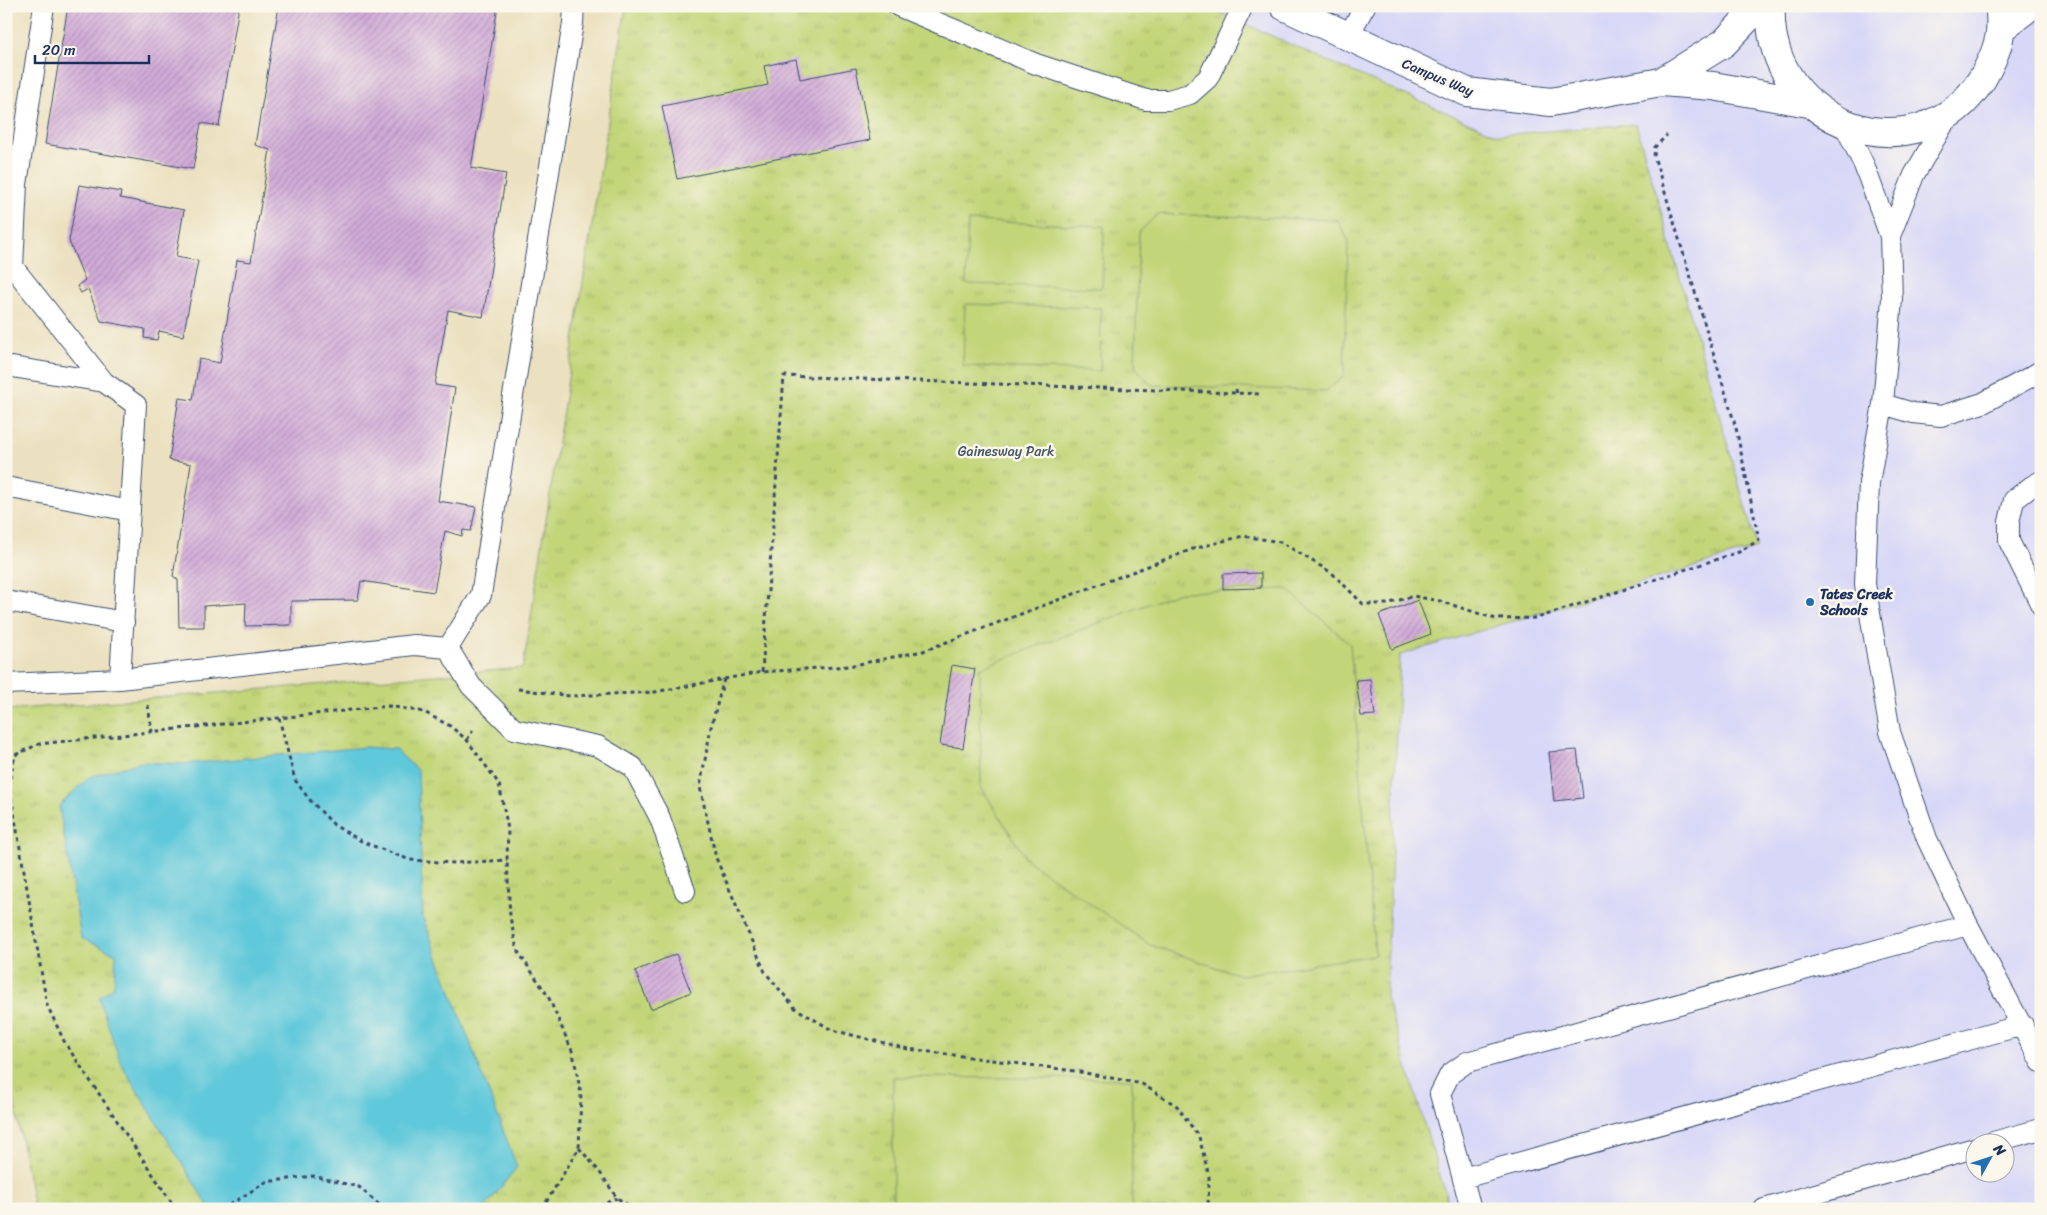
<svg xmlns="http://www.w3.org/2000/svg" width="2047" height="1215" viewBox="0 0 2047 1215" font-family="Sriracha,sans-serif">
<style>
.built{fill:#d7d7f8;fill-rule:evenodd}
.grass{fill:url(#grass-tufts);stroke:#6e826b}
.pitch{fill:#c2d578;stroke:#6e826b}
.water{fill:#5fc8da;stroke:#3d7c9c}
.building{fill:url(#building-hatch)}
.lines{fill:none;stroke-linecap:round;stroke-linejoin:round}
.lane-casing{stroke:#3a4a6d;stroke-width:22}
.street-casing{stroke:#3a4a6d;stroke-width:30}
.path{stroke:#3a4a6d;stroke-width:3;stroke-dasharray:4 4;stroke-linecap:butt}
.lane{stroke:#fff;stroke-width:20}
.street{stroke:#fff;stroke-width:28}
.poi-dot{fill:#1f6fb2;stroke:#fbf7ec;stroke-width:2}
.labels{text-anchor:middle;stroke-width:5;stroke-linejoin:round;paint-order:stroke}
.street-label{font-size:14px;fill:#1b2f5e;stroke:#fbf7ec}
.park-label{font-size:14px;fill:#455864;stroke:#fbf7ec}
.poi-label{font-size:14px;font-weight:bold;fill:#1b2f5e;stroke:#fbf7ec;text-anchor:start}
</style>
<defs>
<pattern id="grass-tufts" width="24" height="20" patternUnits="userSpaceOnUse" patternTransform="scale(1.25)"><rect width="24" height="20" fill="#c2d578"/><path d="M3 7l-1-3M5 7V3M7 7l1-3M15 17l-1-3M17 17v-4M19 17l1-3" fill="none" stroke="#a6b76a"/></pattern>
<pattern id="building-hatch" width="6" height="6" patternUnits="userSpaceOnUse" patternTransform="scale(1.25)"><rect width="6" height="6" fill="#d2acd9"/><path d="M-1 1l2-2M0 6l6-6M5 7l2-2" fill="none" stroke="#aa8cb3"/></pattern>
</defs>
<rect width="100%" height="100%" fill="#fbf7ec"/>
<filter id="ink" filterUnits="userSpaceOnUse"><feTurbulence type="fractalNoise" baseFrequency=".02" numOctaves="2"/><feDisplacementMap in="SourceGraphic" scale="10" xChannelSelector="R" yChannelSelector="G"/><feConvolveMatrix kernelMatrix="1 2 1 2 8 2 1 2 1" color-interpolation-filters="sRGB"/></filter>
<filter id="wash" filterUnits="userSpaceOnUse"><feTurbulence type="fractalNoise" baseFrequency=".0096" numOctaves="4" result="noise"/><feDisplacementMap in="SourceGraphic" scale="20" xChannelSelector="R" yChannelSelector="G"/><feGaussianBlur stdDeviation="1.12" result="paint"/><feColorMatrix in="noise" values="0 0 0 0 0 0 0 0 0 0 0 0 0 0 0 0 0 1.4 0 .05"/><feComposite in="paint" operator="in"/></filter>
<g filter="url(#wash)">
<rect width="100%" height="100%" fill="#ebe1c0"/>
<path class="built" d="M1206 6H2041V1209H1450L1386 997 1400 655 1757 549 1636 124 1498 135 1318 57ZM1974 1142H2004V1172H1974Z"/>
<path class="grass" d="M626 6H1206L1318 57 1498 135 1636 124 1757 548 1400 655 1386 997 1450 1209H34L6 1056V710L523 668Z"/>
<path class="pitch" d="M1158 214 1337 220 1348 240 1344 376 1326 391 1151 385 1135 367 1139 232Z
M968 221 1104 226 1102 288 966 284Z
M965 304 1101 308 1100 371 963 366Z
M1287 589 1350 644 1375 955 1240 975 1150 945 1027 860 981 787 980 668 1180 592Z
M893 1077 1132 1079V1209H893Z"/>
<path class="water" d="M366 747 395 749 418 771 423 918 517 1167 484 1209H210L121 1064 99 998 114 986 116 954 81 938 59 806 89 777 142 762 183 764Z"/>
<g id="blocks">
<path class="building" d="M68 6H239L219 126 201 123 193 169 45 144Z
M279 6H498L471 168 506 174 483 317 448 310 435 385 455 388 438 501 476 507 471 531 463 530 462 536 445 531 434 592 361 581 358 600 291 601V625L245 626 246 603 204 606V627H179L178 580 173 576 191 464 169 460 179 398 193 400 199 359 220 363 237 260 251 262 270 150 255 145Z
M796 59 800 79 856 68 870 140 677 179 662 106 768 85 764 66Z
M79 185 121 192 120 198 184 210 176 257 198 261 183 336 159 331 157 340 144 338 145 329 101 321 88 289 81 293 77 286 85 280 69 241Z
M1261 573V588L1223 589V574Z
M1418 600 1431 634 1392 649 1379 615Z
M952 665 975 669 963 748 940 745Z
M1370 679 1375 715 1361 716 1356 680Z
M1577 750 1583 798 1554 801 1549 752Z
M676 954 691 992 651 1009 635 971Z"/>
</g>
</g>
<g filter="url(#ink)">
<use href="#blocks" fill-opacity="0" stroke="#3a4a6d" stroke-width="1"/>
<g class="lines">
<g class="lane-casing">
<path id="lane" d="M898 6 1036 64 1146 100H1168L1190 94 1208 78 1243 6
M2000 34 2037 6
M1348 36 1365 6
M1844 124 1864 165 1890 236 1892 299 1883 404 1869 483 1865 584 1890 732 1927 839 1968 925 2041 1062
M6 182 17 184 13 267 6 265
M17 184 44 6
M1890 236 1914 175 1950 113
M13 267 104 382 136 405 120 679
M6 366 104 382
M1883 404 1913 413 1941 416 1983 403 2041 371
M2041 481 2032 486 2014 500 2009 522V541L2041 605
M6 487 130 511
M6 601 124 622
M448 648 471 686 514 729 598 746 633 767 660 818 685 891
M6 684 120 679 414 645 448 648 481 595 573 23 574 6
M1993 1142 2041 1129
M1463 1178 2023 1025
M1471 1209 1440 1094 1450 1074 1467 1062 1968 925
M1764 1209 1974 1148"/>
</g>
<g class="street-casing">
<path id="street" d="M1284 6 1467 92 1551 102 1661 82 1713 86 1809 103
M1771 6C1764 126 1919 180 1982 79 1990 65 1998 49 2000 33 2001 24 2000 15 2000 6
M1661 82 1724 43 1759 6"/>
</g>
<path class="path" d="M1236 389 1237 394
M762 672 784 376 1261 394
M724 679 711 727 700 787 716 858 765 972 795 1008 832 1030 908 1049 1075 1071 1142 1084 1177 1106 1199 1137 1209 1176 1208 1209
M518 689 570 696 655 692 762 672 849 666 923 651 1193 549 1243 536 1281 542 1332 573 1363 604H1387L1413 596 1440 601 1496 619 1537 618 1739 552 1759 540 1736 428 1654 156 1655 147 1667 135
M148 705 152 732
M279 718 295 780 309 799 334 825 363 842 410 860 455 863 507 860
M467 740 473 730
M579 1148 599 1171 617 1198 635 1209
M176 1209 65 1043 47 1005 9 784 15 755 39 744 389 706 424 712 450 726 467 740 499 784 508 829 507 860 510 917 517 950 548 996 573 1053 581 1094 579 1148 542 1209
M223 1209 266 1182 313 1176 359 1187 384 1209
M592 1209 617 1198"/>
<use href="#lane" class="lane"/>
<use href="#street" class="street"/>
</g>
</g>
<circle class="poi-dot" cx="1810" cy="602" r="5"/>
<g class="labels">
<g class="street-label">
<text transform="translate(1438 77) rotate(23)" y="5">Campus Way</text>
</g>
<g class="park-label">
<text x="1006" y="456">Gainesway Park</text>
</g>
<g class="poi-label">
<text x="1820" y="599">Tates Creek<tspan x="1820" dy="16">Schools</tspan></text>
</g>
</g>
<rect width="2047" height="1215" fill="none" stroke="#fbf7ec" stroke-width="25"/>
<g transform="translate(1990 1158) rotate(50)"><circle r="24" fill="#fbf7ec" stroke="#a1a7b3"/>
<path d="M0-4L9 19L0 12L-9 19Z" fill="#1f6fb2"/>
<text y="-8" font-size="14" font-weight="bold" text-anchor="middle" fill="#1b2f5e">N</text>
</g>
<path d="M35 55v8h114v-8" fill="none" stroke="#1b2f5e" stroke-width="2.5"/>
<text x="42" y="55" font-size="15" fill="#1b2f5e" stroke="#fbf7ec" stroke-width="4" paint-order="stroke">20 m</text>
</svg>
